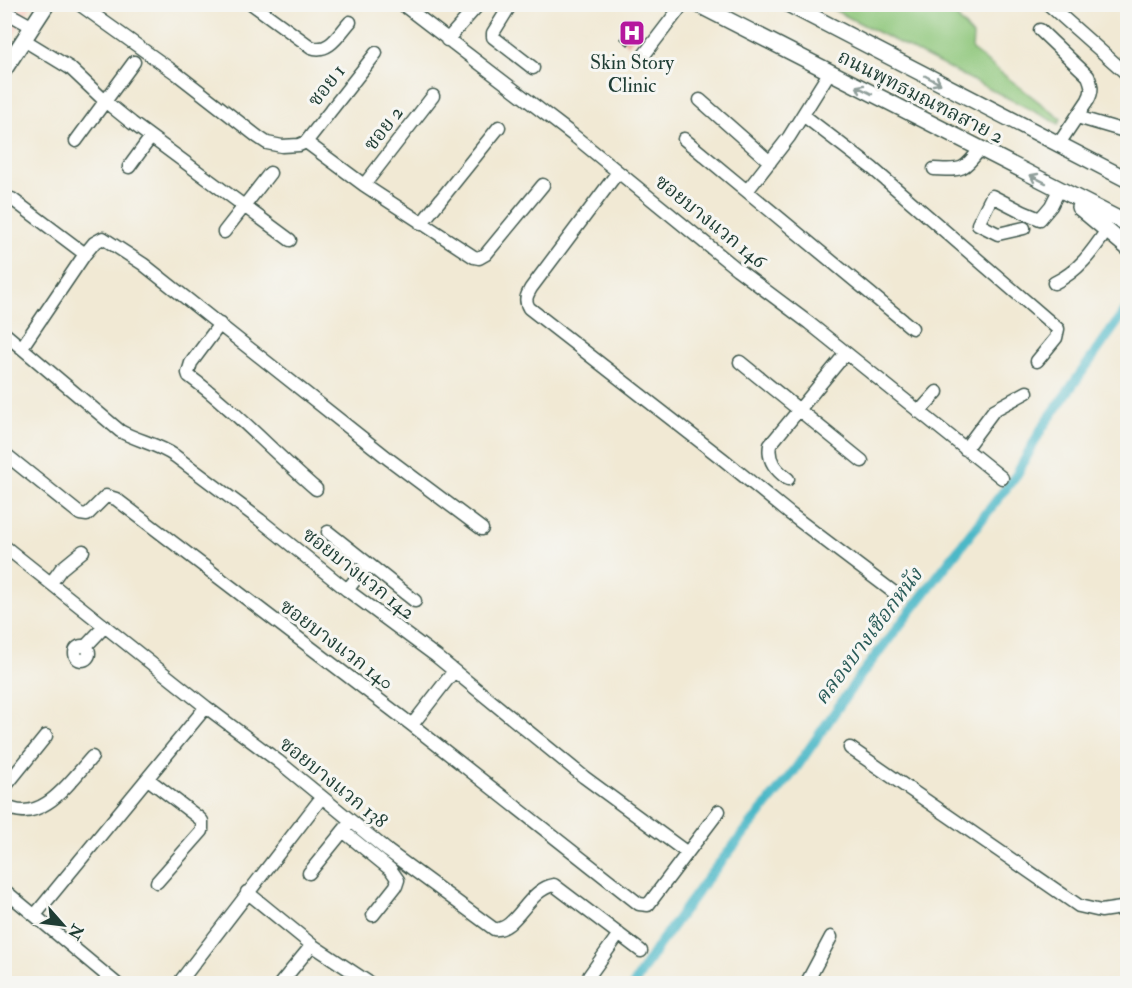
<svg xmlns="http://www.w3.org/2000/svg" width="1132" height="988" viewBox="0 0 1132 988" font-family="'IM FELL Double Pica','Noto Serif Thai',serif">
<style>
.built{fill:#f7d1c6}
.green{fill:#8dc679;stroke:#568256;stroke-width:1.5}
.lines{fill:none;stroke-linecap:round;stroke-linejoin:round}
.canal{stroke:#4cb8c7;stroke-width:10}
.building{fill:#e09c89}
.minor-casing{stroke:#3e574c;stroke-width:15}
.major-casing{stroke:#3e574c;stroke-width:18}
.minor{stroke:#fff;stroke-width:12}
.major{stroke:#fff;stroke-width:15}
.oneway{stroke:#8f9e9a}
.labels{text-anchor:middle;stroke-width:6;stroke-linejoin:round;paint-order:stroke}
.poi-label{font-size:20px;fill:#1f3d34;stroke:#f6f6f2}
.street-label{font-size:20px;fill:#1f3d34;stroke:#f6f6f2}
.water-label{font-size:21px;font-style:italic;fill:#2a5c59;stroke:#f6f6f2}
</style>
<rect width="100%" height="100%" fill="#f6f6f2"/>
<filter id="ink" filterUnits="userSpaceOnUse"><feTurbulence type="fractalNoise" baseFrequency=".0167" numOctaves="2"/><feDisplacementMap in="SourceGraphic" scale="12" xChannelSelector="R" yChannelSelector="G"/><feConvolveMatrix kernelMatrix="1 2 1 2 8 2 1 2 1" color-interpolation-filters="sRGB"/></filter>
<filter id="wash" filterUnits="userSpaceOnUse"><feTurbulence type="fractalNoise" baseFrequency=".008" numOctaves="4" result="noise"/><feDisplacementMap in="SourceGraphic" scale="24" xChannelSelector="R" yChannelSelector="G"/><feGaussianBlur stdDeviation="1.35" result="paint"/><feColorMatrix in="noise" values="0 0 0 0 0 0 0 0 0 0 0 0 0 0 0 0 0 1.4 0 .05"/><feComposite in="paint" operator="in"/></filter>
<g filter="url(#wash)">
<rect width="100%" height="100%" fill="#f1e9d4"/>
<path class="built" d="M5 5H32L5 50Z"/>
<path class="green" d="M824 5H927L955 15 973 36 972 50 1061 119 1059 124Z"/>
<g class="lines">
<path class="canal" d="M634 984 658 946 703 884 794 771 857 680 1017 474 1042 428 1128 307"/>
</g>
<g id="blocks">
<path class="building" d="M635 22 642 27 628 45 621 39Z"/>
</g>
</g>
<g filter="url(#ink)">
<use href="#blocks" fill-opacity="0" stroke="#3e574c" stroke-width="1.5"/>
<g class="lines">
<g class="minor-casing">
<path id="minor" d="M79 4 177 74 258 137 267 143 282 146 299 145 306 142 376 53
M252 4 311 47C329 54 339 34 350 22
M402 4 573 135 737 269 809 323 1002 478
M511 4 493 33V37L533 68
M1048 4 1128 75
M4 11 33 27
M1040 30 1088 76C1092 85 1093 91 1088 100L1058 145
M24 40 70 68 106 102 132 123 290 240
M447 40 479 4
M644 55 683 4
M700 100 770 162
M803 115 872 168 1058 329 1056 338 1037 361
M1077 117 1128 132
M684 139 912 328
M76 141 134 62
M306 142 364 185 474 257 479 258 486 254 543 185
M129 167 151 137
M934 169C961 170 963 172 980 149
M618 172 531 288C527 295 524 300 529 308L724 460 789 513 896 594
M364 185 433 96
M747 191 789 137 829 73
M12 199 85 254
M421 224 499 127
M1024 228 998 234 978 224 992 196 1023 212 1040 219 1051 206 1059 190
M224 232 270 173
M1054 283C1079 271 1092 252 1107 230
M220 324 191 363 188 373 189 376C235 410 273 452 316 489
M4 333 120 431C138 441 158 444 175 456L260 520 347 590 436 656 584 777 686 852
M22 347 85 254 94 243 103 238 143 264 390 460 482 529
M740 362 862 461
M919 412 937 392
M965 449 994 410 1027 392
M4 453 80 514 87 515 106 496 116 499 412 725 639 904 648 905 719 811
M788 479C777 471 767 461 770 445L846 353
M328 532 415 601
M4 546 206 707 278 761 388 851 494 929C516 932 528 889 554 885L641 951
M51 583 61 569 83 551
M347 590 368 564
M75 653a7 7 0 1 1 14 0a7 7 0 1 1-14 0Z
M86 646 105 626
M412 725 454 671
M850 748 1079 906 1101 911 1128 907
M148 779 199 818 202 821V831L157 882
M4 788 46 736
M4 805C40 828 71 780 92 757
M343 831 391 870 398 880 396 886 373 915
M309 873 348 825
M4 890 117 984
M247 892 312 945 371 984
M35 915 206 707
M589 976 619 934
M180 984 182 979 322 797
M280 984 312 945
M806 984 831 937"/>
</g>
<g class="major-casing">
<path id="major" d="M697 4 1128 224
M788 4 1128 180
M4 70 47 4
M1079 207 1128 248"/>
</g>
<use href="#minor" class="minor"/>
<use href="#major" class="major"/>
</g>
<defs><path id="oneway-shaft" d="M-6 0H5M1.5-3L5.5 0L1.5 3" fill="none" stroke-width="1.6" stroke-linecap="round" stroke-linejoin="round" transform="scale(1.5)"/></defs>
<g class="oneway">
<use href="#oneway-shaft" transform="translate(933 80) rotate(28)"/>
<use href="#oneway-shaft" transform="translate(864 90) rotate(-153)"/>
<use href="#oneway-shaft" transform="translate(1038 179) rotate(-153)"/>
</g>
</g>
<defs>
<g id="hospital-square" transform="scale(1.35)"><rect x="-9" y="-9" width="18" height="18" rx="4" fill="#b5179e" stroke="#f6f6f2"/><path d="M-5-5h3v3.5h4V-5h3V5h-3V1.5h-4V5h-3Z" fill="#fff"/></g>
</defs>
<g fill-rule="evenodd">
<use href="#hospital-square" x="632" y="33"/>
</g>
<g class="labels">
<g class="poi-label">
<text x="632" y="69">Skin Story<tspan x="632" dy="23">Clinic</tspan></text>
</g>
<g class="street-label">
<text transform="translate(326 85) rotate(-52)" y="7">ซอย 1</text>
<text transform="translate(921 96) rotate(27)" y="7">ถนนพุทธมณฑลสาย 2</text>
<text transform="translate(383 128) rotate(-52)" y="7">ซอย 2</text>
<text transform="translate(711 221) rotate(39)" y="7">ซอยบางแวก 146</text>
<text transform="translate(359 573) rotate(38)" y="7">ซอยบางแวก 142</text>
<text transform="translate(337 644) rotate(37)" y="7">ซอยบางแวก 140</text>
<text transform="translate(334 782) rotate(39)" y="7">ซอยบางแวก 138</text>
</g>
<g class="water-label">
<text transform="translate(868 636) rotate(-53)" y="7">คลองบางเชือกหนัง</text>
</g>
</g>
<rect width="1132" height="988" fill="none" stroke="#f6f6f2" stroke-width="24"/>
<g transform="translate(63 925) rotate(118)" stroke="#f6f6f2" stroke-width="4.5" paint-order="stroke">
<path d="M0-4.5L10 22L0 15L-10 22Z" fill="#1f3d34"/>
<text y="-9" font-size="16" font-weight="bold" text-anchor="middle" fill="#1f3d34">N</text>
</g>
</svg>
